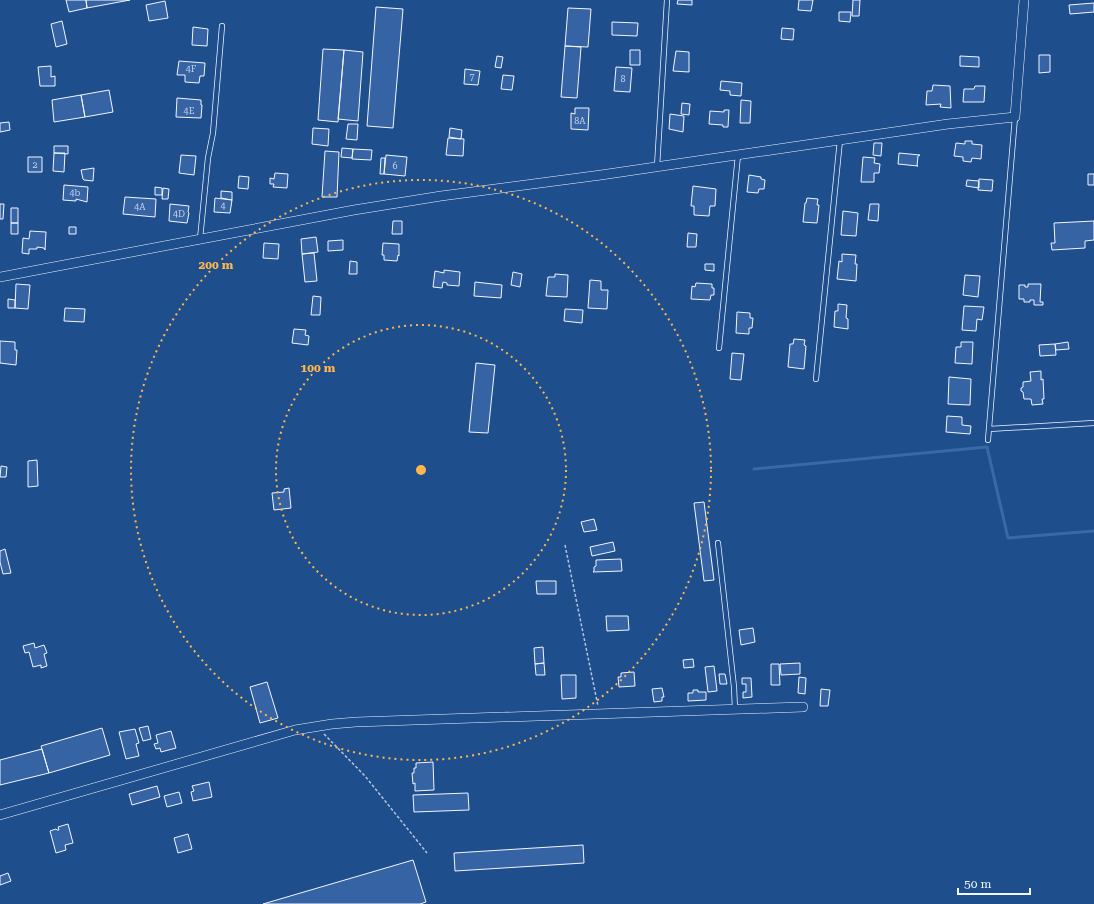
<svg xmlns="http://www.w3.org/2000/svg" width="1094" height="904" viewBox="0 0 1094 904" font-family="'Roboto Serif',serif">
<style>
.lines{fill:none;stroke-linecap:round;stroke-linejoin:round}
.stream{stroke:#3b69a3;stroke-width:3}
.building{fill:#3563a3;stroke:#f2f6ff}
.lane-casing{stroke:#f2f6ff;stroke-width:6}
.street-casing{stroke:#f2f6ff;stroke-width:10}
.path{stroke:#b3c4dc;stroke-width:1.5;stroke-dasharray:3 2;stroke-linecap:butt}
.lane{stroke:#1f4e8c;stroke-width:4.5}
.street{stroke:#1f4e8c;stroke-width:9}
.ring{fill:none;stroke:#ffb74d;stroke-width:2;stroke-dasharray:2 4}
.labels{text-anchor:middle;stroke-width:3;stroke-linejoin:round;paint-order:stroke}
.number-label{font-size:9px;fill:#c3d1e8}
.centre{fill:#ffb74d;stroke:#1f4e8c;stroke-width:2}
.ring-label{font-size:12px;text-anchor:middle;font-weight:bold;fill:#ffb74d;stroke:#1f4e8c;stroke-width:3;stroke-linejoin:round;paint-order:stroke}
</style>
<rect width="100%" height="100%" fill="#1f4e8c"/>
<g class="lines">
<path class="stream" d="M754 469 987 447 1008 538 1094 531"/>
</g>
<path class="building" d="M66 0H86L87 8 69 12Z
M86 0H130L87 8Z
M678 0H692V5L677 4Z
M799 0H813L811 11 798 10Z
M853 0H860L859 16H852Z
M165 1 168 18 149 21 146 5Z
M1094 3V12L1070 14 1069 5Z
M376 7 403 9 393 128 367 126Z
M568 8 591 9 588 47 565 46Z
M839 12H851L850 22 839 21Z
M62 21 67 44 56 47 51 24Z
M612 22 638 23 637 36 612 35Z
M193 27 208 29 207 46 192 45Z
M782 28 794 29 793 40 781 39Z
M565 46 581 47 577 98 561 97Z
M323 49 344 50 338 122 318 120Z
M344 50 363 52 358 121 338 119Z
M630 50H640V65H630Z
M676 51 689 52V72L673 71Z
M1039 55H1050V72L1039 73Z
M497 56 503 57 501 68 495 67Z
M960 56 979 57V67L960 66Z
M179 61 205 63 204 76H200L199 83 185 82V75H177Z
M51 66V77L55 76V86H40L38 67Z
M616 67 632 68 630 92 614 91Z
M465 69 480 71 478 85 464 84Z
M503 75 514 76 512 90 501 89Z
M721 81 742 83 741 96 730 95V91L720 90Z
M933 85 950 86 951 108 940 107 941 104 926 105 927 91H932Z
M975 86H985L984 102H963L964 89H974Z
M109 90 113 112 85 117 81 95Z
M81 95 85 117 54 122 52 100Z
M177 98 201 100V105H202L201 118 176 117Z
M741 100 751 101 750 123H740Z
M682 103 690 104 689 115 681 114Z
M575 108H589L588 130 571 129V113L575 114Z
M724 110H729L728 127H723V125L709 124 710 111 724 112Z
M670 114 684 116 683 132 669 129Z
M9 122 10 130 0 132V123Z
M348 124H358L357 140 346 139Z
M313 128 329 129 328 146 312 144Z
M450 128 462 130 461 139 449 137Z
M448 138 464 139 463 156 446 155Z
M965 141H972V144L982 145 981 159 972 158 971 162 963 161V157L954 156 956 143 965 144Z
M874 143H882L881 156 873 155Z
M54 146H68V154L54 153Z
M342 148 353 149 352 158 341 157Z
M353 149 372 150 371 160 352 159Z
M325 151 339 152 337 197H322Z
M54 153H65L64 172 53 171Z
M899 153 920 155 918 156 917 166H918L898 164Z
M181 155 196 156 194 175 179 173Z
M386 155 407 157 405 176 384 174Z
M28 157H42V172H28Z
M863 157 875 158 874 163 880 164 879 173H874V182H861Z
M381 158H385L384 174H380Z
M94 168 93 181 84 180 83 179 81 170Z
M275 173 288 174 287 188 273 187 274 184H270V178L274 179Z
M1088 174H1094V185H1088Z
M749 175 761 177V179L765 180 764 189H759L758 193 747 192Z
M239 176 249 177 248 189 238 188Z
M979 179 993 180 992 191 978 190Z
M967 180 979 181V188L966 186Z
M64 185 88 187 87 202 76 199V201L63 200Z
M693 186 716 189 715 206H710L709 216 694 215V206H691Z
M155 187 162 188V195H155Z
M163 188 169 189 168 199H162Z
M221 191 232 192V200L221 198Z
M125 197 156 199 155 217 123 214Z
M215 198 232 200 230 213 214 212Z
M807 198 818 199 817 205H819L817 223 803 222 805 203H806Z
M0 204H4L3 219H0Z
M170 204 189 206 188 212 189 213 187 223 169 221Z
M870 204H879L878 221 868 220Z
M11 208H18V223H11Z
M843 211 858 213 856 236 841 235Z
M393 221H402V234H392Z
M1094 221V240L1085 241V248L1052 250 1051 243H1055L1054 223Z
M11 223H18V234H11Z
M69 227H76V234H69Z
M30 231 46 232 45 250 44 248 37 247V249H29V254L22 253 23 238 29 239Z
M688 233 697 234 696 247H687Z
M316 237 318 252 302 254 301 239Z
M343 240V250L328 251V241Z
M264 243 279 244 278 259 263 258Z
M383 243 399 244V256L398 255 397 261 384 260V255H382Z
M314 253 317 281 305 282 302 254Z
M842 254 856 255 855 264H857L856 281 837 279 839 261 842 262Z
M350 261 357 262V274H349Z
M705 264H714V271L705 270Z
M444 270 460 272 459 286 447 285V283L443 282 442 288 433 287 435 271 444 273Z
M513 272 522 274 520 287 511 285Z
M555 274 568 275 567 297 546 296 548 277H555Z
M965 275 980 276 978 297 963 295Z
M590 280 601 281V290H608L607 309 588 308Z
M475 282 502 285 501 298 474 296Z
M696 283 712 284V288H714V295H711L710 300 691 299 692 286 695 287Z
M16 284 30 285 28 309 15 308Z
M1028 284H1041L1040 302H1043V305H1034V300H1030V302H1024V299H1019V285H1025V287H1028Z
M313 296 321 297 320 315H311Z
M8 299 15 300V308H8Z
M838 304 847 305 846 318 848 319V329L834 327 835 311H838Z
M964 306 984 307 982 320 977 319 976 331 962 330Z
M65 308 85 309 84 322 64 321Z
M565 309 583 310 582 323 564 321Z
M737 312 750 313V318H753L752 328H749V334L736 333Z
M294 329 306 330 305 335 309 336 308 345 292 343Z
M794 339 805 340 804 345 806 346 804 369 788 367 790 344H793Z
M0 341 15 342V350H17L16 365 0 363Z
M961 342H973L972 364 955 363 956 347H961Z
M1068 342 1069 349 1056 350 1055 344Z
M1055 344 1056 355 1040 356 1039 345Z
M732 353 744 354 741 380 730 379Z
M476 363 495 365 488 433 469 432Z
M1041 371V380L1043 379 1044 399H1042L1043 404 1032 405 1031 399H1024L1023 392 1021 391V388L1023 387V382L1031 381 1030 372Z
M949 377 971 379 970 405 948 404Z
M947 416 962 417V425L971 426 970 434 946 432Z
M37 460 38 486 28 487V461Z
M1 466 7 467 6 477H0Z
M289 488 291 508 274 510 272 493 284 492V489Z
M704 502 714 580 704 581 694 503Z
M594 519 597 530 584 532 581 522Z
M613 542 615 551 592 556 590 547Z
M5 549 11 573 3 574 0 562V551Z
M621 559 622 571 593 572 594 571V567L596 566V560Z
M536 581H556V594H537Z
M606 616H628L629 630 607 631Z
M753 628 755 642 741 645 739 630Z
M34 643 35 648 44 645 47 653 44 654 47 666 41 668V665L33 667 29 652 25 653 23 646Z
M543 647 544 663 535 664 534 648Z
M693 659 694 667 684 668 683 660Z
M544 663 545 675H536L535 664Z
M800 663V674L781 675 780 664Z
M771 664H779L780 685H771Z
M714 666 717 691 708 692 705 667Z
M634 672 635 686 619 687 618 677H621V673Z
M719 674H725L727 684H720Z
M561 675H576V698L562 699Z
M799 677 806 678 805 694 798 693Z
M742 678H751L752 697 743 698V692H746V684H742Z
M267 682 278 718 260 723 250 687Z
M662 688 664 697H662V701L654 702 652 689Z
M821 689 830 690 828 706H820Z
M693 690H698V692H706V700L688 701V693H693Z
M148 726 151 739 143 741 139 728Z
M102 728 110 755 49 773 41 746Z
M135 729 139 743 136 744 139 756 126 759 119 732Z
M171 731 176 748 161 752 160 748 156 749 154 744 158 743 156 735Z
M42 749 49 773 0 785V760Z
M433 762 434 790 415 791V783L413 784 412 773H414V768H416V763Z
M209 782 212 797 193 801 191 792 194 791 192 786Z
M157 786 160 797 132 805 129 794Z
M179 792 182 803 167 807 164 796Z
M468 793 469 810 414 812 413 795Z
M68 824 73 843 65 845 66 850 56 853 50 831 56 829 57 830H59L58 827Z
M188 834 192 849 178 853 174 838Z
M583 845 584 863 455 871 454 853Z
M413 860 426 902 420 904H263Z
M8 873 11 881 0 885V876Z"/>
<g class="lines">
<g class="lane-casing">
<path id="lane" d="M657 167 667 0
M200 239 208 158 213 133 222 26
M719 348 738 155
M816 379 840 140
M989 429 1094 423
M988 440 1015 117
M718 543 734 687 735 709"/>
</g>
<g class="street-casing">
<path id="street" d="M0 277 354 210 441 196 601 175 948 124 1015 117 1024 0
M0 815 295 730 332 724 356 722 803 707"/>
</g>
<path class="path" d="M565 545 598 706
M324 734 365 776 427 853"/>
<use href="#lane" class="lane"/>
<use href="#street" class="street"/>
</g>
<g class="ring">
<circle cx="421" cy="470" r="145"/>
<circle cx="421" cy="470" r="290"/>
</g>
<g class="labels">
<g class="number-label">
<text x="191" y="72">4F</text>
<text x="472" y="80">7</text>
<text x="623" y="82">8</text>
<text x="189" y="114">4E</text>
<text x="580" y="124">8A</text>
<text x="35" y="168">2</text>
<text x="395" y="169">6</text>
<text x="75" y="196">4b</text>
<text x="223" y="209">4</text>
<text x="140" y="210">4A</text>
<text x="179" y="217">4D</text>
</g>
</g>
<circle cx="421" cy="470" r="6" class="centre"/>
<g class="ring-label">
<text x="216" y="269">200 m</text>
<text x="318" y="372">100 m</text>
</g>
<path d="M958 888v6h72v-6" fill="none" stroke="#f2f6ff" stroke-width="2"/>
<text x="964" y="888" font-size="12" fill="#f2f6ff" stroke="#1f4e8c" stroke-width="3" paint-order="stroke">50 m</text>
</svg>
